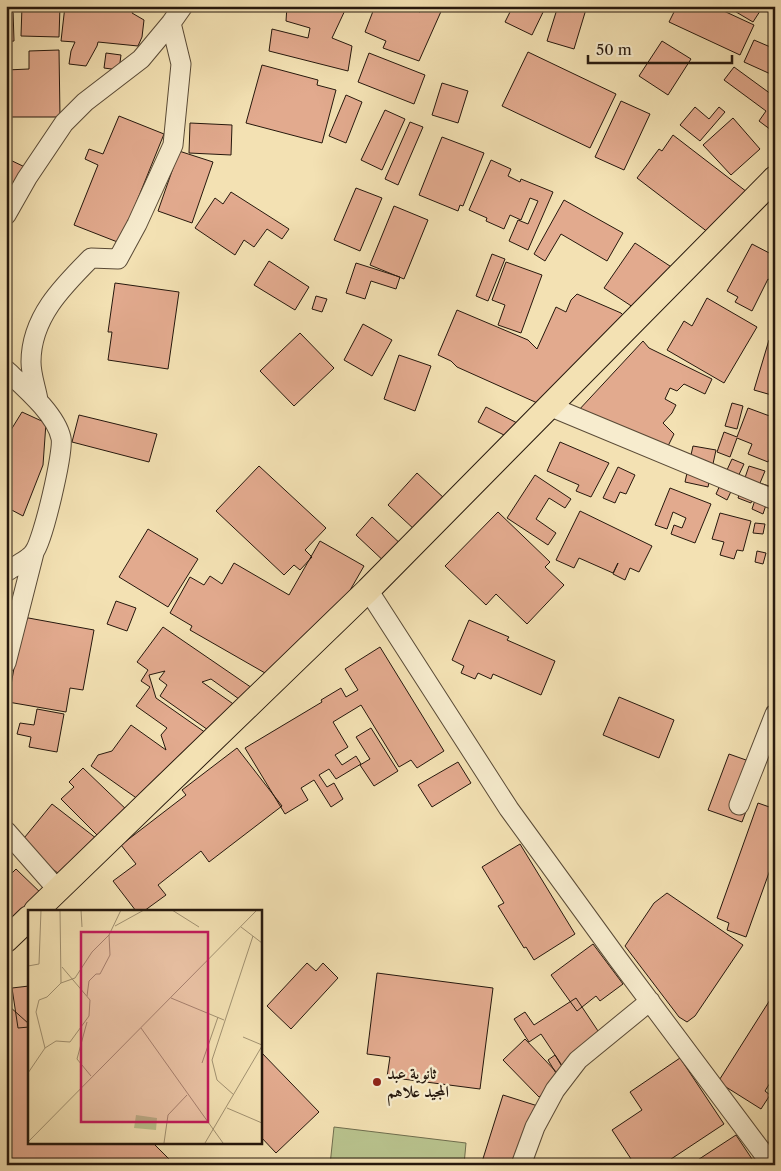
<svg xmlns="http://www.w3.org/2000/svg" width="781" height="1171" viewBox="0 0 781 1171" font-family="'Libre Caslon Text',Amiri,serif">
<style>
.green{fill:#b9c38e;stroke:#706e4e}
.building{fill:#e2aa8e;stroke:#26180d}
.lines{fill:none;stroke-linecap:round;stroke-linejoin:round}
.minor-casing{stroke:#594a36;stroke-width:21}
.major-casing{stroke:#26180d;stroke-width:26}
.minor{stroke:#f7ecce;stroke-width:19}
.major{stroke:#f3e1b3;stroke-width:24}
.poi-dot{fill:#8f2418;stroke:#f7ecce;stroke-width:2}
.labels{text-anchor:middle;stroke-width:4.5;stroke-linejoin:round;paint-order:stroke}
.poi-label{font-size:16px;font-weight:bold;fill:#26180d;stroke:#f7ecce;text-anchor:start}
.inset-road{fill:none;stroke:#a19171;stroke-width:1}
.view{fill:#c2185b;fill-opacity:0.15;stroke:#c2185b;stroke-width:2.5}
.inset-edge{fill:none;stroke:#26180d;stroke-width:2.5}
</style>
<rect width="100%" height="100%" fill="#f3e1b3"/>
<filter id="stains"><feTurbulence type="fractalNoise" baseFrequency=".004" numOctaves="4"/><feColorMatrix values="0 0 0 0 .2 0 0 0 0 .09 0 0 0 0 .02 0 0 0 .5 -.17"/></filter>
<radialGradient id="worn" r=".72"><stop offset=".6" stop-color="#630" stop-opacity="0"/><stop offset="1" stop-color="#630" stop-opacity=".3"/></radialGradient>
<path class="green" d="M334 1127 466 1143 464 1165H330Z"/>
<path class="building" d="M22 6H60L59 37 21 36Z
M65 6H135L132 13 144 20 142 37 138 46 98 42 97 46 86 66 69 64 71 51 75 42 61 41Z
M287 6H347L332 38 352 46 348 71 269 51 272 29 308 38 310 28 286 21Z
M375 6H406L420 12 422 6 443 7 419 61 383 48 386 41 365 32Z
M513 6H546L532 35 505 22Z
M558 6H587L574 49 547 41Z
M677 6H713L754 25 740 55 669 22Z
M726 6H758L762 8 753 22Z
M6 10H13L14 41 6 42Z
M754 40 775 49V76L744 62Z
M662 41 691 59 668 95 639 76Z
M59 50 60 117H6V70L29 69V51Z
M528 52 616 94 590 148 502 106Z
M106 53 121 55 119 70 104 68Z
M369 53 425 75 414 104 358 82Z
M262 65 318 80 317 85 336 90 322 143 246 123Z
M734 67 775 97V133L759 121 766 111 724 80Z
M442 83 468 91 458 123 432 115Z
M346 95 362 102 346 143 329 136Z
M621 101 650 114 624 170 595 157Z
M695 107 709 119 719 107 725 112 700 141 680 125Z
M385 110 405 119 382 170 361 160Z
M119 116 164 134 120 243 74 225 98 165 85 159 89 149 103 154Z
M733 118 760 149 731 175 703 145Z
M410 122 423 127 398 185 385 179Z
M190 123 232 125 231 155 189 153Z
M673 135 747 192 713 236 637 178 659 149 662 151Z
M442 137 484 153 463 206 460 205 458 211 419 195Z
M179 151 213 162 192 223 158 211Z
M6 158 29 169 16 198 6 193Z
M491 160 511 169 508 176 520 182 521 179 553 192 528 250 509 241 518 220 528 224 538 201 530 198 521 220 510 215 504 229 486 221 487 218 469 210Z
M356 188 382 198 360 251 334 240Z
M231 192 289 229 282 239 267 229 254 247 244 240 235 255 195 228 215 198 223 204Z
M564 200 623 233 607 261 561 234 545 261 534 254Z
M394 206 428 220 404 279 370 265Z
M635 243 679 272 648 317 604 288Z
M752 244 775 256V283L768 279 752 311 735 302 738 297 727 291Z
M492 254 505 259 488 301 476 296Z
M269 261 309 287 295 310 254 285Z
M506 262 542 275 521 333 498 325 505 305 492 300Z
M356 263 400 277 396 289 371 281 365 299 346 293Z
M115 283 179 292 168 369 108 360 112 332H108Z
M577 294 621 313 629 321 544 406 457 367 451 361 438 355 457 310 528 340 537 349 556 307 566 312 571 300Z
M316 296 327 299 322 312 312 309Z
M707 298 757 327 724 383 667 350 684 321 692 326Z
M363 324 392 340 372 376 344 360Z
M300 333 334 368 294 406 260 371Z
M769 340 775 342V396L754 390Z
M643 341 649 348 712 379 705 394 684 384 677 391 670 388 665 399 676 405 672 413 663 423 674 434 667 448 577 412Z
M399 355 431 366 415 411 384 399Z
M732 403 743 406 737 429 725 426Z
M486 407 521 425 514 440 478 422Z
M748 408 775 418V448L768 462 748 454 752 444 737 438 730 457 717 452 724 432 737 437Z
M22 412 46 423 43 465 23 516 6 507V438Z
M79 415 157 434 149 462 72 442Z
M560 442 609 463 591 497 576 491 579 485 547 471Z
M693 446 716 450 708 487 685 482Z
M732 459 744 464 727 500 716 494Z
M259 466 326 528 305 550 312 557 300 570 294 565 284 575 216 511Z
M749 466 765 471 760 483 772 487 763 514 752 509 757 494 754 493 751 503 738 498Z
M618 467 635 475 626 494 620 492 615 503 603 498Z
M417 473 445 499 415 530 388 505Z
M535 475 571 499 565 508 549 498 536 519 556 533 548 545 507 518Z
M670 488 711 504 695 543 671 534 674 525 682 528 686 518 673 512 667 529 655 525Z
M580 511 652 546 639 572 630 568 625 580 613 574 618 563 613 573 579 558 574 568 556 560Z
M498 512 550 562 545 567 564 585 527 624 496 594 486 605 445 566Z
M720 513 751 521 743 551 737 550 734 559 720 555 724 542 712 539Z
M372 517 405 548 388 565 356 535Z
M755 523 765 524 763 534 753 533Z
M148 529 198 559 168 607 119 577Z
M320 541 364 566 318 646 279 681 190 630 192 626 170 613 190 577 204 585 210 576 222 584 234 563 289 595Z
M757 551 766 553 763 564 755 562Z
M116 601 136 608 127 631 107 624Z
M23 617 94 630 83 690 70 688 66 712 8 702Z
M469 620 509 637 507 640 555 661 541 695 493 674 491 679 478 673 475 679 461 673 464 666 452 660Z
M163 627 255 690 246 704 211 679 202 682 239 708 218 737 160 696 167 685 159 679 165 671 149 675 156 698 206 733 152 809 91 766 98 755 112 751 131 725 166 750 161 735 167 728 136 706 150 687 141 681 148 670 137 662Z
M380 647 444 751 417 768 411 760 399 767 361 705 333 722 348 747 335 755 342 765 356 756 361 764 336 779 329 769 319 775 327 787 334 783 343 799 331 807 314 780 301 788 308 800 285 814 245 748 322 702 321 700 341 688 346 697 358 690 345 669Z
M619 697 674 720 659 758 603 735Z
M37 709 64 714 57 752 29 747 31 737 17 734 20 723 34 725Z
M371 728 398 771 374 786 360 765 370 759 356 737Z
M237 748 282 806 209 862 201 851 158 885 166 895 144 911H136L113 881 136 864 121 845 186 795 182 790Z
M729 754 763 766 742 822 708 810Z
M458 762 471 783 432 807 418 785Z
M83 768 130 813 102 840 61 799 74 787 69 782Z
M758 803 775 809V856L746 937 727 930 729 923 717 918Z
M52 804 101 842 69 882 20 843Z
M520 844 575 934 534 960 526 947 524 948 498 906 504 903 482 867Z
M16 869 45 897 6 932V879Z
M667 893 743 945 695 1016 687 1022 679 1017 625 946 654 903Z
M593 944 623 984 600 1001 596 996 577 1011 551 975Z
M307 963 316 971 323 963 338 978 291 1029 267 1006Z
M377 973 493 988 480 1089 387 1077 390 1057 367 1054Z
M29 986V1027L18 1028 12 988Z
M775 992V1075L765 1091 770 1095 761 1109 718 1082Z
M576 998 608 1046 567 1073 541 1034 529 1042 514 1019 525 1012 534 1025Z
M9 1006 29 1024V1142H152L175 1165H6V1009Z
M525 1039 561 1077 539 1097 503 1060Z
M260 1051 319 1112 276 1153 260 1136Z
M555 1055 566 1073 559 1078 548 1060Z
M680 1058 724 1124 662 1165H635L612 1130 642 1110 630 1092Z
M503 1095 541 1107 523 1165H481Z
M736 1135 756 1165H690Z
M775 1135V1151L767 1144Z"/>
<g class="lines">
<g class="minor-casing">
<path id="minor" d="M6 215 27 178 64 123 85 102 141 59 171 23 183 6
M6 370C24 387 56 414 61 438 64 451 43 541 34 552 30 559 13 567 6 572
M38 400C36 388 31 375 31 362 31 318 62 287 91 258L118 259 137 224 173 145 181 64 171 23
M549 406 775 500
M368 590 509 809 618 959 772 1165
M6 663 34 553
M739 805 775 714
M6 831 58 890
M521 1165 535 1127 555 1090 578 1060 650 1001"/>
</g>
<g class="major-casing">
<path id="major" d="M36 911 368 590 775 178
M6 940 29 918"/>
</g>
<use href="#minor" class="minor"/>
<use href="#major" class="major"/>
</g>
<circle class="poi-dot" cx="377" cy="1082" r="5"/>
<g class="labels">
<g class="poi-label">
<text x="387" y="1079">ثانوية عبد<tspan x="387" dy="18">المجيد علاهم</tspan></text>
</g>
</g>
<g transform="translate(28 910)">
<rect width="234" height="234" fill="#f3e1b3"/>
<path d="M108 205 129 208 128 220 106 218Z" fill="#b9c38e"/>
<path class="inset-road" d="M32 0 33 73M53 0 54 17M144 0 171 17M87 16 116 0M213 17 234 33M0 56 11 54 13 0M59 86 61 71 68 64H72L82 45 81 25M143 88 196 110M59 112 49 149 63 166M113 118 195 233M215 127 234 135M17 138 28 131 42 132 61 106 62 90 34 57M174 153 190 107M0 163 17 138 8 102 11 90 19 87 33 73 47 68 64 42 81 25 93 0M206 185 189 170 184 150 225 26M199 198 234 213M0 232 229 0M136 233 140 205 159 185M177 233 234 136"/>
<path class="view" d="M53 22H180V212H53Z"/>
<rect width="234" height="234" class="inset-edge"/>
</g>
<rect width="781" height="1171" fill="none" stroke="#f3e1b3" stroke-width="25"/>
<rect x="8" y="8" width="766" height="1156" fill="none" stroke="#26180d" stroke-width="2.5"/>
<rect x="12" y="12" width="756" height="1146" fill="none" stroke="#26180d"/>
<path d="M588 55v8h144v-8" fill="none" stroke="#26180d" stroke-width="2.5"/>
<text x="596" y="55" font-size="15" fill="#26180d" stroke="#f7ecce" stroke-width="4" paint-order="stroke">50 m</text>
<rect width="100%" height="100%" filter="url(#stains)"/>
<rect width="100%" height="100%" fill="url(#worn)"/>
</svg>
